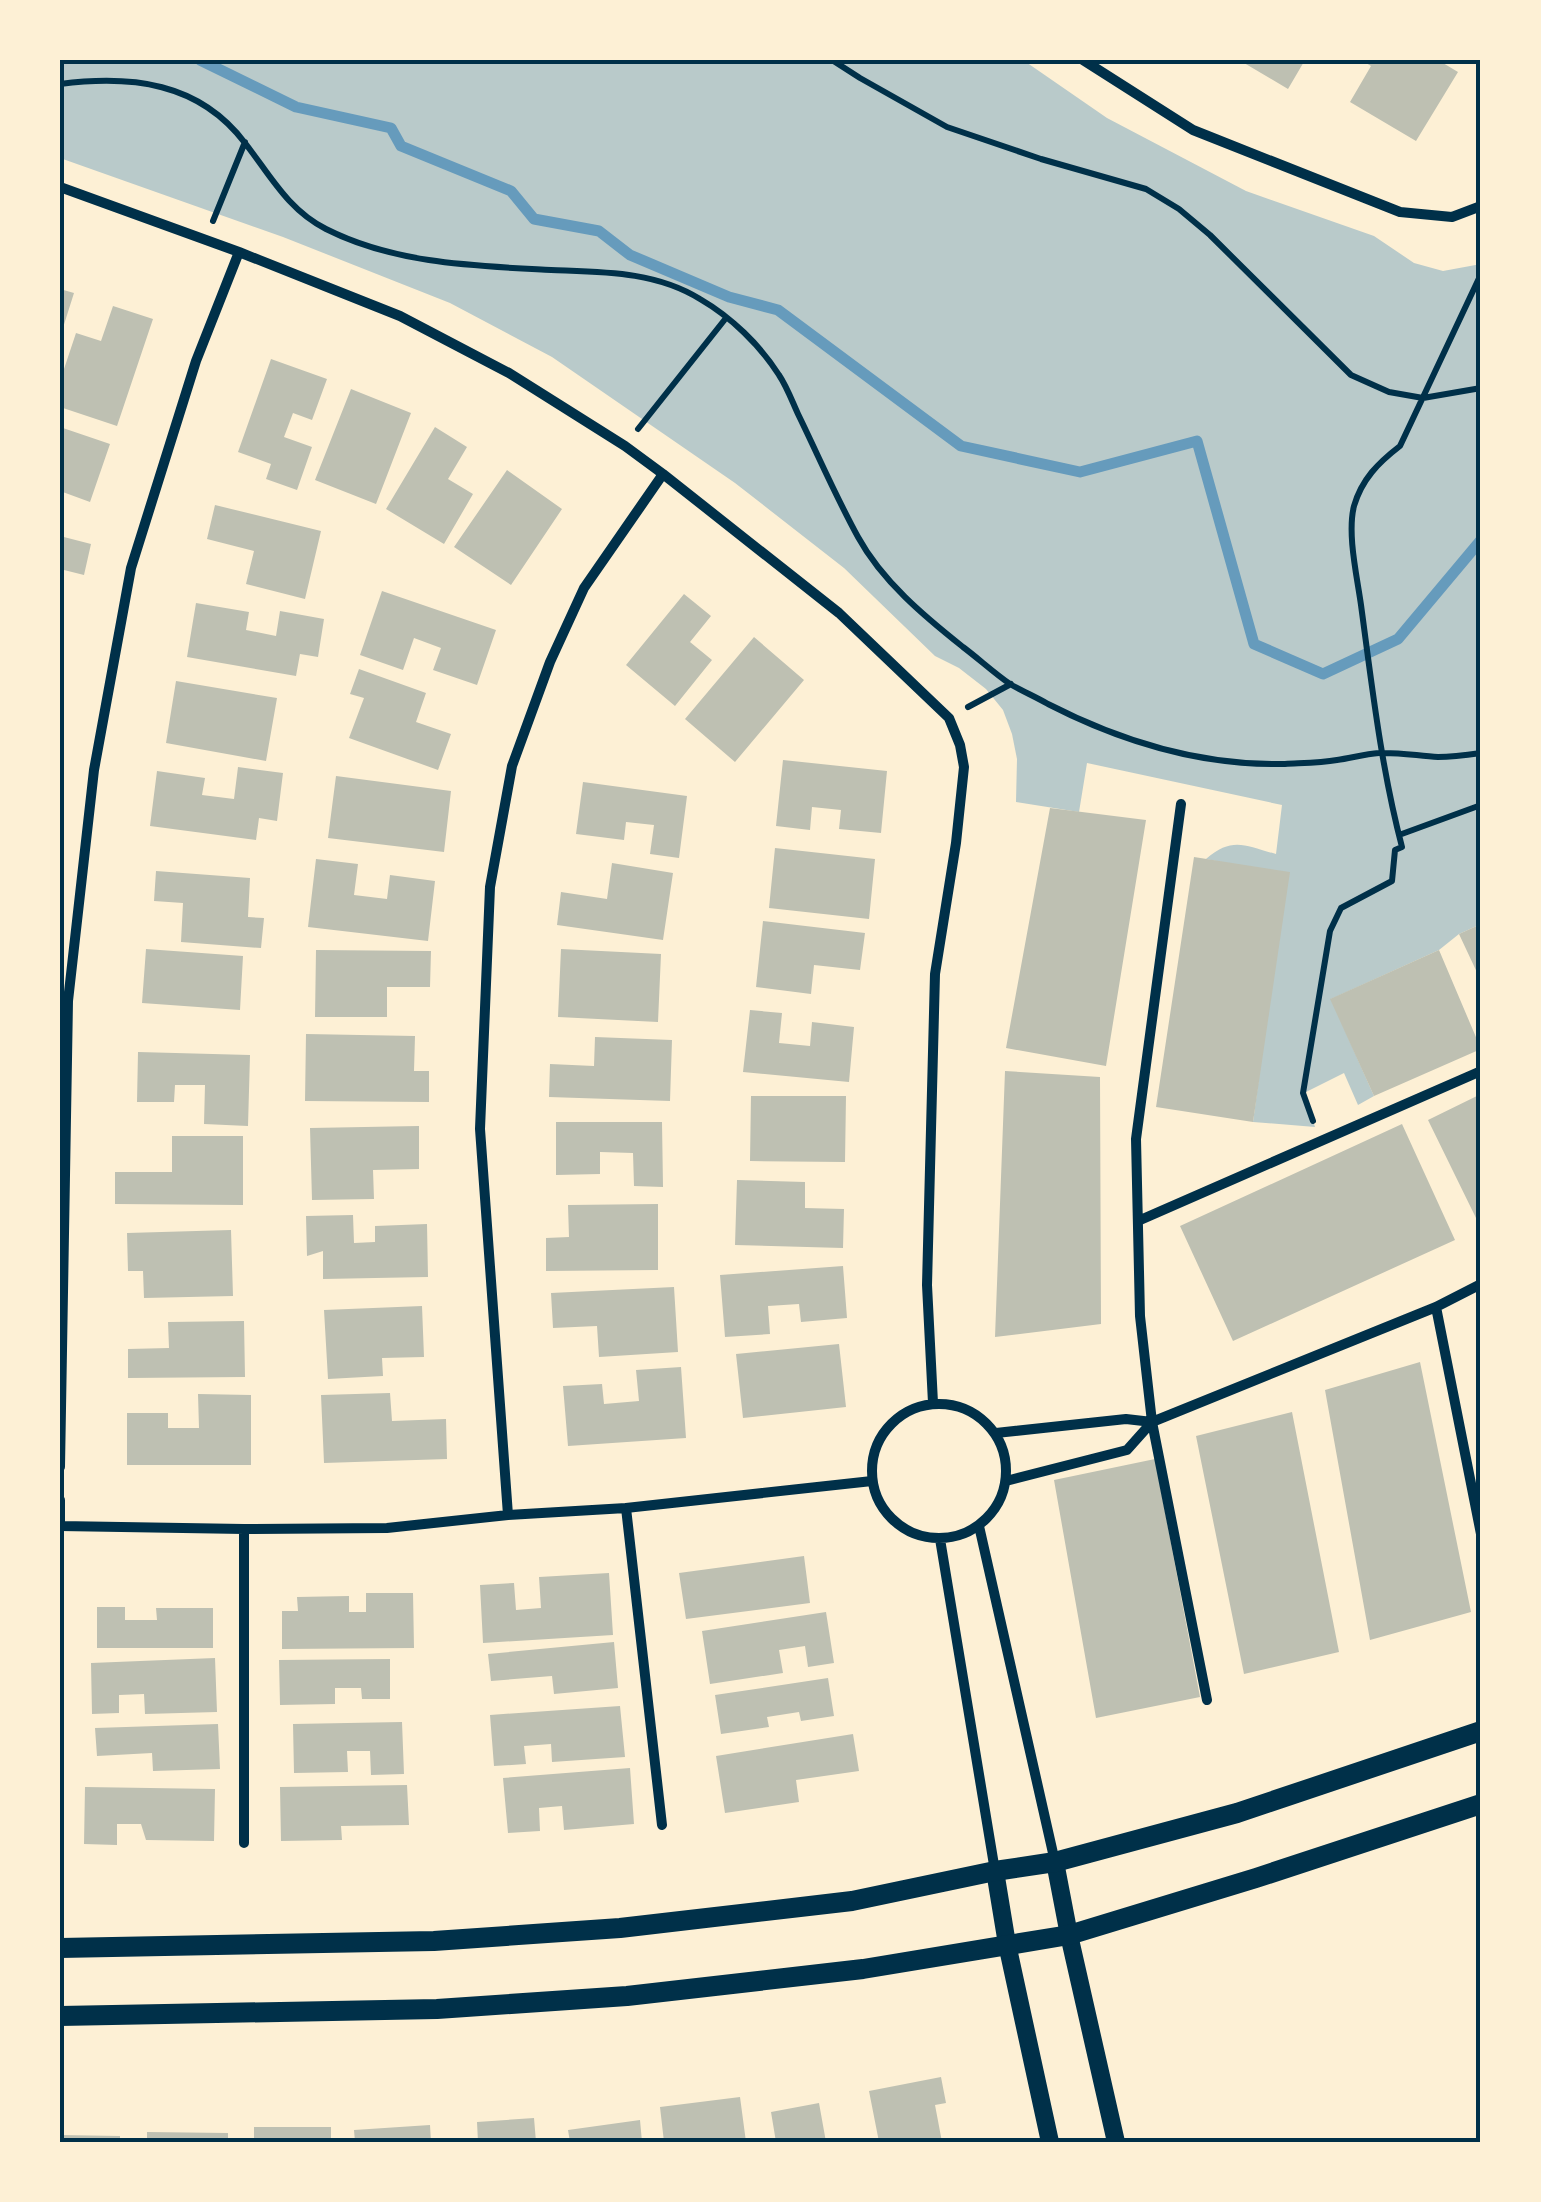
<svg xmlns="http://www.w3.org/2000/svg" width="1541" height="2202" viewBox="0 0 1541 2202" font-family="Figtree,sans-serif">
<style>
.green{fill:#b9caca}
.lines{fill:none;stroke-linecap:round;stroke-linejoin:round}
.stream{stroke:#669bbc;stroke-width:11}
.building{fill:#bec0b2}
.path{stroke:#003049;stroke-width:6}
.minor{stroke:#003049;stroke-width:10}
.tertiary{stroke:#003049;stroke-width:18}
.secondary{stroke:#003049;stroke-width:20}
.neatline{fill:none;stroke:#003049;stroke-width:4}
</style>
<rect width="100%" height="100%" fill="#fdf0d5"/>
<path class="green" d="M60 60H1023L1107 118 1246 191 1374 236 1414 263 1443 271 1481 264V924L1459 934 1439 950 1331 999 1374 1096 1358 1105 1344 1073 1304 1093 1315 1127 1253 1122 1286 875 1206 859C1233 836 1245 846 1276 854L1282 805 1087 763 1079 812 1016 802 1017 759 1012 734 1003 710 986 689 959 668 935 656 844 568 735 483 552 357 450 303 283 237 60 158Z"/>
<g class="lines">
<path class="stream" d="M200 60 296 107 391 128 401 146 511 191 534 219 599 231 630 255 729 297 778 310 961 446 1080 472 1197 441 1254 644 1323 674 1398 639 1481 540"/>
</g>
<path class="building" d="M1239 60H1305L1288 89Z
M1361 60H1438L1458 72 1416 141 1350 102 1371 66Z
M60 289 74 293 61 334H60Z
M113 306 153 319 117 426 60 407V381L76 333 101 341Z
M271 359 327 379 312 420 293 413 284 437 312 447 297 490 266 479 271 464 238 452Z
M351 389 411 413 376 504 315 480Z
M60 427 110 444 90 502 60 491Z
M435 427 467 447 448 479 473 494 444 544 386 509Z
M507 470 562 509 511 585 454 547Z
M215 505 321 531 305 599 246 584 254 551 207 539Z
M60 536 91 544 84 575 60 569Z
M382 591 496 630 477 685 433 670 441 648 414 638 403 670 360 655Z
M684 594 711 616 690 642 712 660 675 706 626 665Z
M196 603 249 612 246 630 276 636 280 611 324 619 318 657 300 654 296 676 187 657Z
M754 637 804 680 735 762 685 719Z
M359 669 426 693 416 722 451 734 438 770 349 738 364 698 350 694Z
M176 681 277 698 266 761 166 743Z
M783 760 887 771 881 833 839 829 841 810 812 807 810 830 776 826Z
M238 767 283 773 277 821 259 818 256 840 150 826 157 771 205 778 202 795 234 799Z
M336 776 451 791 444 852 328 838Z
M583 782 687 796 679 858 650 854 654 825 626 822 624 840 576 834Z
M1050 808 1146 820 1106 1066 1006 1048Z
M775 848 875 859 869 919 769 908Z
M1194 857 1290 872 1253 1122 1156 1107Z
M316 859 358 864 354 895 387 899 390 875 435 881 428 941 308 927Z
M612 863 673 873 663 940 557 925 561 892 607 899Z
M156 871 250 878 248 917 264 918 261 948 181 942 183 903 154 901Z
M763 921 865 933 860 970 814 965 811 994 756 987Z
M1481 924V981L1459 934Z
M146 949 243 956 240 1010 142 1003Z
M561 949 661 954 658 1022 558 1017Z
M316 950 431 951 430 987H387V1017H315Z
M1439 950 1481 1049 1374 1096 1330 999Z
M750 1010 782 1013 779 1043 810 1046 812 1022 854 1027 849 1082 743 1072Z
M306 1034 415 1036 414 1071H429V1102L305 1101Z
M595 1037 672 1040 670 1101 549 1097 550 1064 594 1066Z
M138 1052 250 1055 248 1126 204 1124 205 1085H175L174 1102H137Z
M1005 1071 1100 1077 1101 1324 995 1337Z
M1481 1094V1216L1476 1218 1428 1120Z
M751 1096H846L845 1162 750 1161Z
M556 1122H662L663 1187 634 1186 633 1153 600 1152V1174L556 1175Z
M1402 1124 1455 1240 1233 1341 1180 1226Z
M419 1126V1169L373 1170 374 1199 312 1200 310 1128Z
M172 1136H243V1205L115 1204V1172H172Z
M737 1180 805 1182V1208L844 1209 843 1248 735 1245Z
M658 1204V1270L546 1271V1238L569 1237 568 1205Z
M353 1215 354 1243 375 1242V1226L427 1224 428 1277 323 1279V1251L307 1256 306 1216Z
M231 1230 233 1296 144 1298 143 1271H128L127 1233Z
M843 1266 847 1318 801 1322 799 1304 768 1306 770 1334 725 1337 720 1275Z
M674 1287 678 1352 599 1357 597 1326 553 1328 551 1293Z
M422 1306 424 1357 382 1358 383 1376 328 1379 324 1310Z
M244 1321 245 1377 128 1378V1349L169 1348 168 1322Z
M839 1344 846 1407 743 1418 736 1354Z
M1420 1362 1471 1612 1370 1640 1325 1390Z
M681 1367 686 1438 568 1446 563 1386 602 1384 604 1404 639 1401 636 1370Z
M390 1393 392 1421 446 1419 447 1459 324 1463 321 1395Z
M198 1394 251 1395V1465H127V1413H168V1428H199Z
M1292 1412 1339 1652 1244 1674 1196 1436Z
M1155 1459 1200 1697 1096 1718 1054 1480Z
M804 1556 810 1603 686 1619 679 1573Z
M609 1573 613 1635 483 1643 480 1585 514 1583 516 1610 541 1608 539 1577Z
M366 1593H413L414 1648 282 1649V1611H298L297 1597 349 1596V1612H366Z
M97 1607H125V1620H157L156 1608H213V1648H97Z
M826 1612 834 1663 808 1667 805 1646 779 1650 783 1673 710 1684 702 1631Z
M614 1642 618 1688 554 1694 552 1676 491 1681 488 1654Z
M215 1658 217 1712 145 1714 144 1694 119 1695V1713L92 1714 91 1663Z
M390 1659V1699H362L361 1688H335V1704L280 1705 279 1660Z
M828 1678 834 1716 801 1721 799 1712 767 1717 769 1727 721 1734 715 1695Z
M620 1706 625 1757 552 1762 551 1744 524 1746 526 1764 494 1766 490 1715Z
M402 1722 404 1774 371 1775 370 1751H347L348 1772 294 1773 293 1724Z
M218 1724 220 1769 153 1771 152 1753 97 1756 95 1728Z
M853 1734 859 1771 796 1780 799 1802 725 1813 716 1756Z
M630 1768 634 1824 564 1830 562 1806 539 1808 540 1831 508 1833 503 1778Z
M407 1785 409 1825 341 1826 342 1840 281 1841 280 1787Z
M85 1787 215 1789 214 1841 146 1840 141 1824H117V1845L84 1844Z
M941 2077 946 2103 935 2105 942 2142H879L869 2091Z
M740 2097 746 2142H664L660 2107Z
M819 2103 826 2142H776L771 2112Z
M534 2118 536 2142H478L477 2122Z
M640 2120 642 2142H570L568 2130Z
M430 2125 431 2142H355L354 2130Z
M254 2127H331V2142H254Z
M147 2132 228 2133V2142H147Z
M60 2135 120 2136V2142H60Z"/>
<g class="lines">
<path class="path" d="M832 60 860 78 947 127 1041 159 1146 189 1179 209 1210 235 1351 375 1389 392 1423 398 1481 388
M60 84C131 75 199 82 245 143 270 175 288 210 326 229 395 264 475 266 551 270 602 272 655 271 700 299 731 317 760 345 779 375 787 387 792 401 798 414 818 455 836 497 858 537 882 581 924 616 963 647 979 659 994 673 1010 684 1022 691 1036 697 1048 704 1122 742 1202 766 1285 764 1302 763 1320 763 1337 760 1351 758 1365 754 1379 753 1398 752 1419 756 1438 757 1453 757 1467 755 1481 753
M213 221 245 142
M638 429 726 318
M968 707 1011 684
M1399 835 1481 805
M1313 1121 1303 1093 1330 931 1341 908 1392 881 1395 850 1402 847C1381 767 1372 686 1361 605 1357 576 1347 534 1354 506 1362 479 1378 463 1400 446L1481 274"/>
<path class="minor" d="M1083 60 1193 130 1400 212 1452 217 1481 206
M60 187 239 252 400 316 509 373 625 446 663 474 839 613 949 718 960 745 964 767 956 843 935 974 927 1285 933 1403
M1181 804 1136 1139 1140 1316 1152 1422 1207 1700
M1138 1221 1481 1071
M1436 1307 1481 1534
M872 1471a67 67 0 1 1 134 0a67 67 0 1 1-134 0Z
M996 1433 1126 1419 1152 1422
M60 1467 68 1001 94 770 131 568 196 361 239 252
M1006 1481 1127 1450 1152 1422 1436 1307 1481 1284
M60 1500V1526L244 1529 387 1528 508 1515 626 1508 872 1481
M626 1508 662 1825
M508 1515 480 1129 490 887 512 766 550 662 584 588 663 474
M979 1526 1055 1862
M244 1529V1843
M940 1539 995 1871"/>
<path class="tertiary" d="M1055 1862 1069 1935 1116 2142
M995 1871 1007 1944 1050 2142"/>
<path class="secondary" d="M60 1948 434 1941 620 1928 852 1901 995 1871 1055 1862 1237 1813 1481 1731
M60 2016 437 2009 627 1996 863 1969 1069 1935 1256 1878 1481 1804"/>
</g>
<rect width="1541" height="2202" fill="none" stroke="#fdf0d5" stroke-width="125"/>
<rect x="62" y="62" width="1416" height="2078" class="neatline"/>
</svg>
